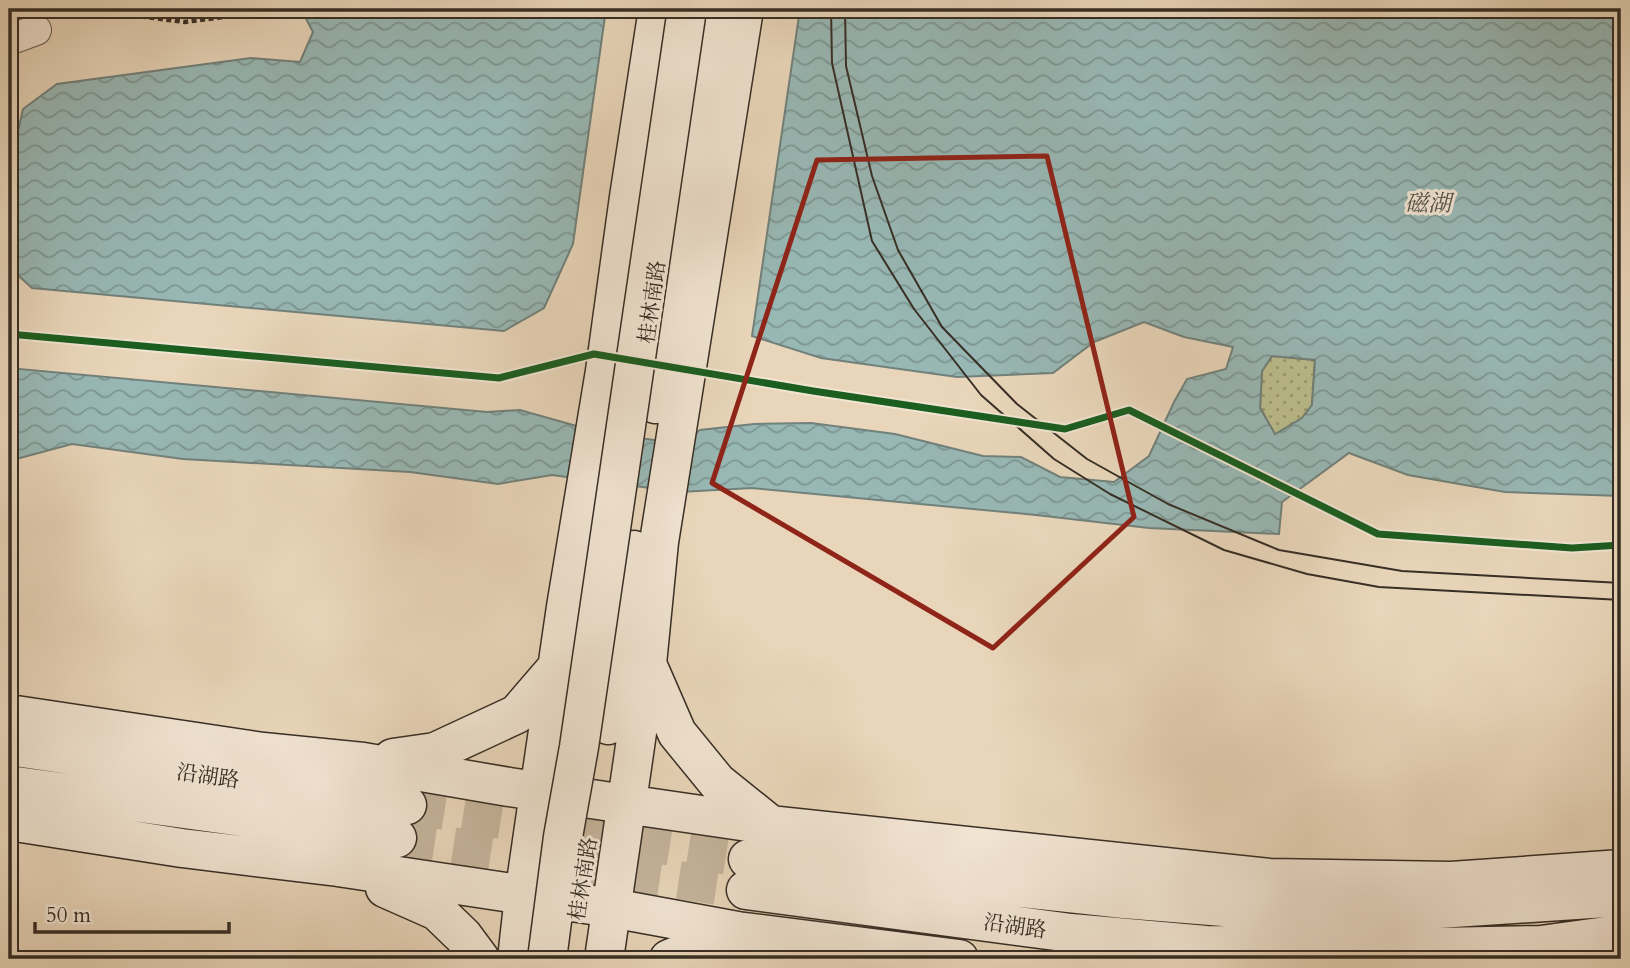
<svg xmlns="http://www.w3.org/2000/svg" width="1630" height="968" viewBox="0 0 1630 968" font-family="Cardo,'Noto Serif SC',serif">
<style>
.green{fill:url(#green-dots);stroke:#797659;stroke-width:2}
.water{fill:url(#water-waves);stroke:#71817b;stroke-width:2;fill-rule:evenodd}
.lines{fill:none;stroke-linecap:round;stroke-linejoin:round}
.secondary-tunnel{stroke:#c5b49c;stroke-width:38;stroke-dasharray:38 19;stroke-linecap:butt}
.street-casing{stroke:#64584a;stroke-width:32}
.secondary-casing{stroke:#372e25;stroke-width:41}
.path{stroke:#372e25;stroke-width:4.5;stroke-dasharray:5 3.5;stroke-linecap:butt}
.street{stroke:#f1e4d2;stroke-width:30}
.secondary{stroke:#f1e4d2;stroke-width:38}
.tram{stroke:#372e25;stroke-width:2}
.secondary-bridge-casing{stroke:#372e25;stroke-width:41;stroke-linecap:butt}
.secondary-bridge{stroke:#f1e4d2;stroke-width:38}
.cycleway-casing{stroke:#f1e4d2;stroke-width:11}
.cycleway{stroke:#1b5e20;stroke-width:7}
.marked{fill:none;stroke:#8f2418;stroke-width:5;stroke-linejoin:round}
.labels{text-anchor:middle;stroke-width:6;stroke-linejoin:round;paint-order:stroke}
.street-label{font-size:21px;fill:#372e25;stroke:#f1e4d2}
.water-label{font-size:23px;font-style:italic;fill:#4f5049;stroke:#f1e4d2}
</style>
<defs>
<pattern id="green-dots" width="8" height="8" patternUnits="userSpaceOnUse" patternTransform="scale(1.75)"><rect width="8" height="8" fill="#bbbd8d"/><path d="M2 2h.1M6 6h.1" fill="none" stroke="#999a73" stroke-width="1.8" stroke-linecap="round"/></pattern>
<pattern id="water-waves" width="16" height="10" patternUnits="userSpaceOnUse" patternTransform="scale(1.75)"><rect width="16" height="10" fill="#98b8b5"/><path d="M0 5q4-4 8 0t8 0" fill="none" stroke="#7d9693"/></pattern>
</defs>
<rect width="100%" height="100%" fill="#e9d6ba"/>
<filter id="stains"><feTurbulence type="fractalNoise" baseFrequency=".00286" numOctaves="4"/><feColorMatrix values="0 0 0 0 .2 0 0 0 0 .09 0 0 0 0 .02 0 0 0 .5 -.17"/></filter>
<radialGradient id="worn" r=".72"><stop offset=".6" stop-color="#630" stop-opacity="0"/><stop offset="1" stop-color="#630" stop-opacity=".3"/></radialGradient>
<path class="green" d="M1272 356 1315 360 1312 405 1302 418 1275 435 1260 407 1262 371Z"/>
<path class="water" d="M301 9H606L573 244 544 308 504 331 32 288 9 267V171L23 109 57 84 251 58 300 62 313 32Z
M800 9H1621V496L1505 492 1408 475 1349 453 1282 502 1279 534 1149 528 1036 515 752 488 680 492 552 475 498 484 410 472 183 459 72 444 9 461V368L487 412 520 410 598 432 682 444 700 430 754 424 811 423 895 434 983 456 1021 457 1060 477 1114 482 1149 456 1174 402 1187 379 1226 369 1233 347 1184 337 1144 322 1094 342 1053 373 957 377 821 358 752 336ZM1272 356 1315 360 1312 405 1302 418 1275 434 1260 408 1262 371Z"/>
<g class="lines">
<path class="secondary-tunnel" d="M407 805 748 859
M397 838 746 890"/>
<g class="street-casing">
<path id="street" d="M9 40 36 30"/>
</g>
<g class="secondary-casing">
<path id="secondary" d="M655 404 713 9
M647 664 677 733 717 782 768 823
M9 714 263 752 363 762 509 787 769 825 1269 878 1451 881 1621 869
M608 725 634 550
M9 746 407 805
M393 758 435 752 517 714 559 665
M9 785 397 838
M9 821 182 848 338 867 612 908 737 931 959 959
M748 859 1124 899 1273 911 1423 910 1621 897
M385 888 437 911 463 936 480 959
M746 890 1071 933 1206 945 1389 948 1541 945 1621 934
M517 959 524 896 566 607 605 371 629 197 658 9
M604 959 647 664 659 542 744 9
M669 959 737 931"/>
</g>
<path class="path" d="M82 9 185 22 231 16 236 9"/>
<use href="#street" class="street"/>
<use href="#secondary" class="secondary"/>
<path class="tram" d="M831 9 832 63 872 241 914 309 981 395 1054 459 1110 494 1224 550 1307 574 1379 587 1621 600
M845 9 846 66 872 176 898 250 942 327 1017 404 1087 459 1168 504 1279 550 1402 571 1621 583"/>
<g class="secondary-bridge-casing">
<path id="secondary-bridge" d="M547 959 563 837 579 747 687 9"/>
</g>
<use href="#secondary-bridge" class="secondary-bridge"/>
<g class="cycleway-casing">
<path id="cycleway" d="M9 334 499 378 594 354 813 391 1065 429 1129 410 1378 534 1572 548 1621 545"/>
</g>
<use href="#cycleway" class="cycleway"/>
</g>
<path class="marked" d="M1047 156 1134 517 993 648 712 483 817 160Z"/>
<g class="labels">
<g class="street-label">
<text transform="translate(652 302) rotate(-82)" y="7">桂林南路</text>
<text transform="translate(208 776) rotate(8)" y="7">沿湖路</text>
<text transform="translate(583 879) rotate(-81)" y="7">桂林南路</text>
<text transform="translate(1015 926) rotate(8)" y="7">沿湖路</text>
</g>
<g class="water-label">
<text x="1428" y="211">磁湖</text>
</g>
</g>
<rect width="1630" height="968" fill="none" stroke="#e9d6ba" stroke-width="35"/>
<rect x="10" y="10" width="1609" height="947" fill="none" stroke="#372e25" stroke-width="3.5"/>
<rect x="18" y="18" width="1595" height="933" fill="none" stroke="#372e25" stroke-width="2"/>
<path d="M35 922v10h194v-10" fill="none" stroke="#372e25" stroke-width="3.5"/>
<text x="46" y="922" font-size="21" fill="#372e25" stroke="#f1e4d2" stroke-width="5" paint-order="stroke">50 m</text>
<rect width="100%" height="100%" filter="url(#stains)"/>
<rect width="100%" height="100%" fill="url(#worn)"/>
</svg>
